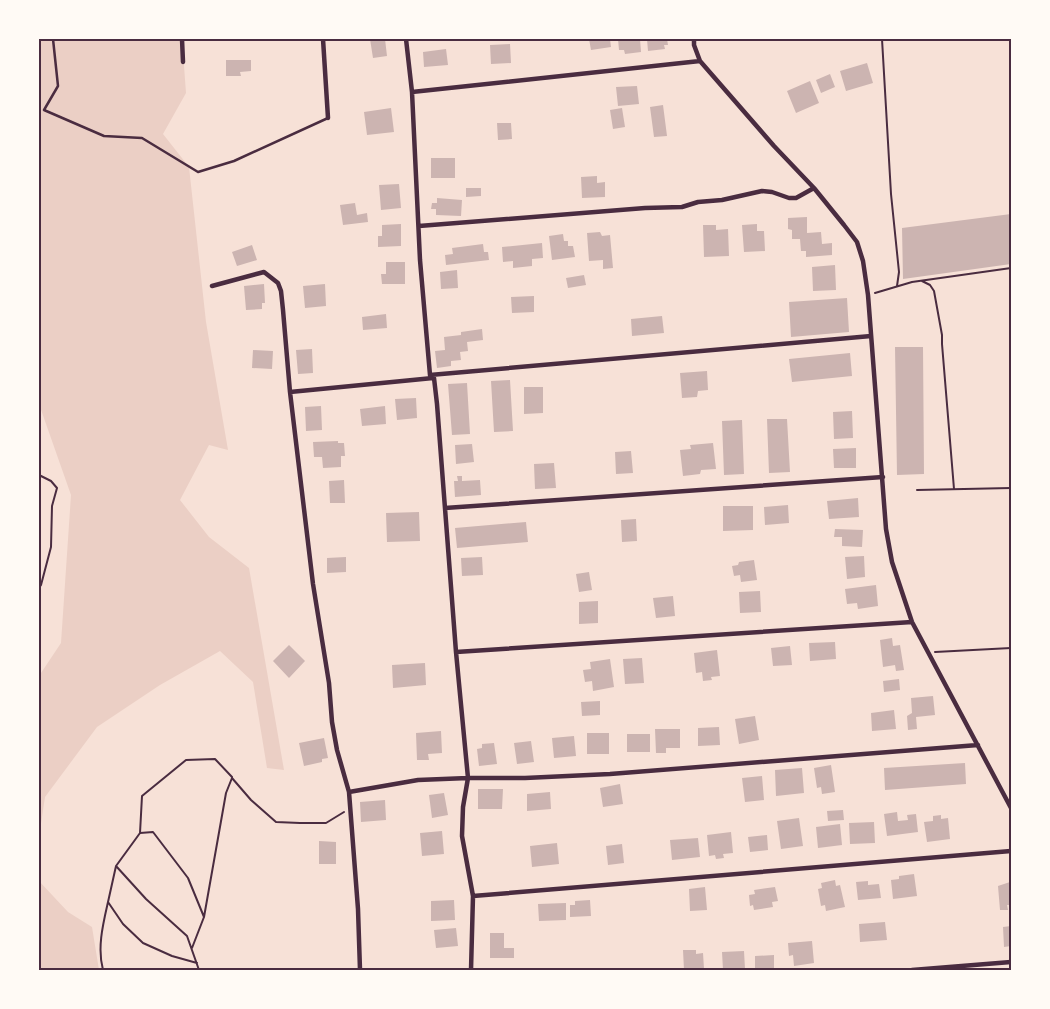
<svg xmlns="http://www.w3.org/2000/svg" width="1050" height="1009" viewBox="0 0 1050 1009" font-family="Commissioner,sans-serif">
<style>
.green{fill:#ebcfc5}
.building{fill:#ccb4b1}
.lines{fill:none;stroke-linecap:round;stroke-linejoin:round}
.path{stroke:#4a2c40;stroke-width:2}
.service{stroke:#4a2c40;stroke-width:2.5}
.minor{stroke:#4a2c40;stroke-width:4.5}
.neatline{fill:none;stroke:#4a2c40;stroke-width:2}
</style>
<rect width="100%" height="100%" fill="#f7e1d7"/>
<path class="green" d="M39 39H182L186 93 163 134 189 167 206 322 228 450 209 445 180 500 209 537 249 568 284 770 267 768 253 682 220 651 160 685 97 727 45 797 39 837V676L61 643 71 495 39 404Z
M39 881 68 912 92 927 99 970H39Z"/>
<path class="building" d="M370 39H385L387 56 373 58Z
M589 39H610L611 47 591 50Z
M618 39H640L641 52 625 54 624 50H619Z
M647 39H667L668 45H664L665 49 648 51Z
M510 44 511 63 491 64 490 45Z
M446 49 448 65 424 67 423 52Z
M226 60H251V71L240 72 241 76H226Z
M867 63 873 83 846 91 840 71Z
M830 74 835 87 821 93 816 80Z
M810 81 819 103 796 113 787 91Z
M637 86 639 104 618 106 616 87Z
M663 105 667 136 654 137 650 107Z
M391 108 394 132 367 135 364 112Z
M622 108 625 127 613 129 610 110Z
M497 123H511L512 139 498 140Z
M431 158H455V178H431Z
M597 176V183L605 182V197L582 198 581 177Z
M399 184 401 208 381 210 379 185Z
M466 188H481V196L466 197Z
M437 198 462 200 461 216 436 215V209H431L432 203H437Z
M355 203 357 215 367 213 368 222 343 225 340 205Z
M1011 214V264L903 279 902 228Z
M807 217V233L821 232 822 244 832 243V255L806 257V251H801L800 239H792V230L788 229V218Z
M401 224V246L378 247V236H382V225Z
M757 224V231H764L765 251 744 252 742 225Z
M703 225H716V230L728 229 729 256 704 257Z
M600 232 602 236 610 235 613 268 603 269V260L589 261 587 233Z
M563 234 564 241H568V246H573L575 257 552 260 549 236Z
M542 243 543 258 532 259V266L513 268V261L503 262 502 247Z
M483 244 484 252H488L489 260 446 265 445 255 453 254 452 248Z
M252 245 257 260 237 266 232 252Z
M386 262H405V284H382L381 274H386Z
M835 265 836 290 813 291 812 267Z
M457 270 458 288 441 289 440 272Z
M584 275 586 285 568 288 566 278Z
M264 284 265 303H262V309L246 310 244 286Z
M325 284 326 306 305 308 303 286Z
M534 296V312L512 313 511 297Z
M847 298 849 332 791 337 789 302Z
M386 314 387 328 363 330 362 317Z
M662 316 664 333 632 336 631 319Z
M482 329 483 340 467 342 468 351 460 352 461 360 451 361V366L437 368 435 351 445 350 444 337 461 335V332Z
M895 347H923L924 474 897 475Z
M312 349 313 373 298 374 296 350Z
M253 350 273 351 272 369 252 368Z
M850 353 852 376 792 382 789 359Z
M707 371 708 390 698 391 697 397 682 398 680 373Z
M510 380 513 431 494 432 491 381Z
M467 383 470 434 452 435 448 384Z
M524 387H543V413L524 414Z
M416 398 417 418 397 420 395 399Z
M321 406 322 430 306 431 305 407Z
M385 406 386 424 362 426 360 409Z
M852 411 853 438 834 439 833 412Z
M767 419H787L790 472 769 473Z
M742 420 744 474 724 475 722 421Z
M338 441V443H344L345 456H341V467L323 468 322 457H314L313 442Z
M713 443 716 469 701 470 700 474 683 476 680 450 691 449 690 445Z
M472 444 474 462 456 464 455 445Z
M856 448V468H834L833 449Z
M631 451 633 473 616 474 615 452Z
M554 463 556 488 535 489 534 464Z
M457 476H462V481L480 480 481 495 455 497 454 481H458Z
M344 480 345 503H330L329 481Z
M858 498 859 517 829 519 827 501Z
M788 505 789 523 765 525 764 507Z
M723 506H753V530L723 531Z
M419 512 420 541 387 542 386 513Z
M636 519 637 541 622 542 621 520Z
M526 522 528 542 457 548 455 528Z
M835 529 863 530 862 547 842 546V537H834Z
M864 556 865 577 847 579 845 557Z
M346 557V572L327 573V558Z
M482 557 483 575 462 576 461 558Z
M754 560 757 580 741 582 740 575 734 576 732 566 738 565 739 562Z
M589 572 592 590 579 592 576 574Z
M876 585 878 606 858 609 857 603 847 604 845 589Z
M760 591 761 612 740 613 739 592Z
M673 596 675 616 656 618 653 598Z
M598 601V623L579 624V602Z
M892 638 893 646 900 645 904 670 896 671 895 665 883 667 880 640Z
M835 642 836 659 810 661 809 643Z
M289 645 305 661 289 678 273 661Z
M790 646 792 665 773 666 771 648Z
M717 650 720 676 711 677 712 680 703 681 702 672 696 673 694 653Z
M642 658 644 683 625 684 623 659Z
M610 659 614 687 593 691 592 681 585 682 583 670 591 669 590 662Z
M425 663 426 685 393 688 392 665Z
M899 679 900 690 884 692 883 681Z
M933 696 935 715 916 717 917 729 908 730 907 716 912 713 911 698Z
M600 701V715L582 716 581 702Z
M894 710 896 729 872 731 871 713Z
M755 716 759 740 739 744 735 719Z
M719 727 720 745 698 746V728Z
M655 729H680V748H666V753H656Z
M441 731 442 753 428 754 429 760H417L416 733Z
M587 733H609V754H587Z
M627 734H650V752H627Z
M574 736 576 756 554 758 552 738Z
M324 738 328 758 322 759V762L304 766 299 743Z
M531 741 534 762 517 764 514 743Z
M494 743 497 764 479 766 477 749 482 748V744Z
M965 763 966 784 885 790 884 768Z
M831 765 835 792 822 794 821 787 817 788 814 768Z
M802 768 804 793 776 796 775 770Z
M762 776 764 800 745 802 742 778Z
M620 784 623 804 603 807 600 788Z
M478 789H503L502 809H478Z
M550 792 551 809 527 811V794Z
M444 793 448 815 432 818 429 795Z
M385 800 386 820 361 822 360 802Z
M843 810 844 820 828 821 827 811Z
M897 812 898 821 908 820 907 815 916 814 918 832 887 836 884 814Z
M941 815V819L948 818 950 839 927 842 924 822 933 821V816Z
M799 818 803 846 781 849 777 821Z
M874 822 875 843 850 844 849 823Z
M840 824 842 845 818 848 816 827Z
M442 831 444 854 422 856 420 833Z
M731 832 733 853 723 854 724 858 716 859 715 855 709 856 707 835Z
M767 835 768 850 750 852 748 837Z
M698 838 700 857 672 860 670 840Z
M319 841 336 842V864H319Z
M557 843 559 864 532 867 530 846Z
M622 844 624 863 608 865 606 846Z
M914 874 917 896 893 899 891 880 899 879V876Z
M835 880 836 886 840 885 845 907 826 911 825 905 821 906 818 889 822 888 821 883Z
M868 881V885L879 884 881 898 858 900 856 882Z
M1010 882 1011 905H1007L1008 910H1000L998 886Z
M705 887 707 910 690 911 689 889Z
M775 887 778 901 772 902 773 907 754 910 753 905 750 906 749 895 755 894 754 890Z
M454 900 455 920 431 921V901Z
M590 900 591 916 570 917V905H575V901Z
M566 903V920L539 921 538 904Z
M885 922 887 940 860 942 859 924Z
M1011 926V946L1004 947 1003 927Z
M456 928 458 946 436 948 434 930Z
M490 933H504V948H514V958H490Z
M812 941 814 963 794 966 793 955 789 956 788 943Z
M683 950H696V954L703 953 704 969 684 970Z
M744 951 745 969 723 970 722 952Z
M774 955V969L755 970V956Z"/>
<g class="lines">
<path class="path" d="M882 39 891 194 899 272 897 286
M922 281 930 285 934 291 942 335V344L954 489
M875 293 912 282 1011 268
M39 475 51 481 57 488 52 506 51 547 41 585 39 588
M917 490 1011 488
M935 652 1011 648
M140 833 142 796 186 760 215 759 232 777
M108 902 116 866
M204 917 226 793 232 778 251 800 276 822 300 823H326L344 812
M192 948 204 917 188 878 153 832 140 833 116 866 146 899 187 936 199 970
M103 970C97 948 103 924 108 902L123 924 143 943 172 956 197 963"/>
<path class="service" d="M53 39 58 86 44 110 104 136 142 138 198 172 234 161 328 118"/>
<path class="minor" d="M182 39 183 62
M323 39 328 118
M406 39 412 92 420 260 430 375 434 378 437 404 456 652 468 778 463 807 462 836 473 896 471 970
M694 39V45L700 61 774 146 814 188 844 225 857 242 863 261 868 295 886 529 892 562 912 622 1011 808
M412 92 700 61
M419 226 645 208 682 207 698 202 722 200 762 191 772 192 789 198H796L814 188
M212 286 264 272 278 283 281 291 283 310 290 392
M430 375 871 336
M445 508 883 477
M456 652 912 622
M349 792 418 780 468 778H525L610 774 978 745
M473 896 1011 851
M360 970 358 909 349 792 337 750 332 722 329 683 313 584 290 392 433 378
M912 970 1011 962"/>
</g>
<rect width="1050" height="1009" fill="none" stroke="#fffaf5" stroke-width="80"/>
<rect x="40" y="40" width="970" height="929" class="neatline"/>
</svg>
